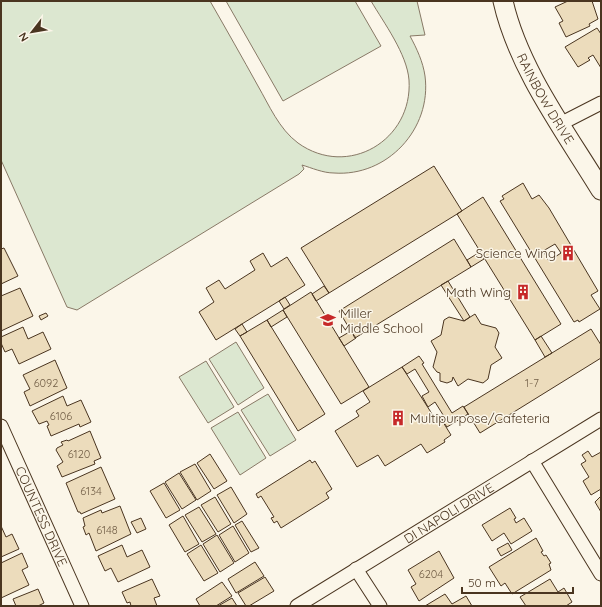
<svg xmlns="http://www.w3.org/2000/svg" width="602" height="607" viewBox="0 0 602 607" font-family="Quicksand,sans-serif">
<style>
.green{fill:#dce7d0;stroke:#887966}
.building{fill:#ecdcbc;stroke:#4a3520;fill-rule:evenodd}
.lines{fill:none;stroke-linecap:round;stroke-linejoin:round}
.street-casing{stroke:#4a3520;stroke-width:15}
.secondary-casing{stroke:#4a3520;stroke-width:21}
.street{stroke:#fbf6e9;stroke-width:13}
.secondary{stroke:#fbf6e9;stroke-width:19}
.labels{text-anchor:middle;stroke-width:3;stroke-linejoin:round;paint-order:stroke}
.number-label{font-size:11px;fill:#725f47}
.street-label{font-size:13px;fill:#4a3520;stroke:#fbf6e9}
.poi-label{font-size:13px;fill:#4a3520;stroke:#fbf6e9;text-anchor:end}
</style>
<rect width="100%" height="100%" fill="#fbf6e9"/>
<path class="green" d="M1 1H210C226 29 242 57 258 86 269 105 279 129 298 143 348 179 413 140 409 80 407 54 384 23 371 1H417L425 35 410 36C417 49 423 62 425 76 432 129 387 177 334 173 323 173 312 168 302 165L304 169 299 174 77 310 67 307 1 160Z
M226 1H355L381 46 283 101Z
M236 342 264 388 238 405 209 359Z
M206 361 234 407 208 423 179 377Z
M268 394 296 440 270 456 241 410Z
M238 412 266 458 240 475 211 428Z"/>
<path class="building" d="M568 1H592L598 19 589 24 590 26 566 37 559 23 563 21 555 7Z
M597 28 601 34V68L593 55 588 58 590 60 578 67 565 47Z
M434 166 462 211 329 293 301 248Z
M523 183 532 199 539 195 549 208 598 291 591 295 600 309 579 322 578 320 574 322 500 201 504 199 502 196ZM555 244 561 253 549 261 543 251Z
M483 197 561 324 535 340 457 214Z
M454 239 471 267 355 338 339 311Z
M4 248 18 276 1 284V249Z
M480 252 484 259 471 267 467 260Z
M263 253 271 267 287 257 305 285 216 340 199 312 214 302 206 288 219 280 225 289 255 270 250 261Z
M448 281 470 317 464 321 441 285Z
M324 286 329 293 316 301 312 294Z
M20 288 33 316 1 331V296Z
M311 292 369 387 341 404 283 310Z
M285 297 290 305 284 309 279 301Z
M283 310 287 317 271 327 267 320Z
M46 313 48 316 41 320 39 316Z
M475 314 481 324 496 328 499 333 495 347 502 358 491 365 488 379 483 383 468 379 458 386 453 377 452 381 447 383 440 381V373L437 372 433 367 437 352 431 341 441 335 444 320 449 317 464 321Z
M267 320 325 414 298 431 240 336Z
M242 324 247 332 240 336 235 329Z
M23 327 28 339 43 332 51 349 19 364 12 349 5 352 1 343V337Z
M591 329 601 345V358L480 433 464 407Z
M351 331 356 338 344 346 339 338Z
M541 336 552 353 545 357 535 340Z
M419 356 424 363 422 364 452 413 463 406 468 414 447 427 442 420 445 418 435 402 428 407 422 396 429 392 415 369 407 374 402 367Z
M55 360 67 388 30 406 24 392 30 389 23 375Z
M402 367 434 417 438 414 451 435 444 440 445 442 427 453 421 444 385 466 378 455 357 467 335 431 359 416 356 411 370 402 363 391Z
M63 396 67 406 81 400 91 422 80 427 79 424 51 436 47 426 49 425 47 421 39 424 32 411Z
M90 431 101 458 94 461 95 464 62 477 57 466 63 462 56 450 57 448 63 445 61 442 67 440 68 441Z
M588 451 592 457 601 452V489L591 495 583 481 589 477 581 464 586 461 582 455Z
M210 454 227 481 214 489 197 463Z
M310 460 312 463 315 461 332 489 326 493 329 498 281 528 277 521 274 523 271 518 274 517 261 496 258 498 256 494Z
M195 464 211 491 197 500 180 472Z
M101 467 115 499 81 514 80 512H78L66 483Z
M179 473 196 500 182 509 165 482Z
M164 483 180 510 166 518 150 491Z
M231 487 247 514 234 523 217 495Z
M601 496V512L595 502Z
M215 497 231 524 218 532 201 505Z
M120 506 131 534 96 551 89 533 86 535 83 527 85 526 83 518 101 510 102 513Z
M199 507 216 534 202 542 185 515Z
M510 508 516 518 514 519 516 523 524 518 532 531 511 544 504 533 492 541 482 525Z
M183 516 199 544 185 552 169 525Z
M141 518 146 529 137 533 131 522Z
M242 521 259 548 251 552 235 525Z
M1 526 6 537 12 534 19 549 1 557Z
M233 526 249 553 235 562 219 535Z
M217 535 234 563 220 572 203 544Z
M536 538 543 551 541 552 544 556 546 555 551 563 549 564 551 570 512 594 505 583 501 586 489 567Z
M508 543 512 550 501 556 497 549Z
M122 545 127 557 142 550 150 567 118 582 111 568 105 571 98 556Z
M201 545 218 573 204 581 187 554Z
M439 551 454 578 419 601 411 587 416 584 408 570Z
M22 553 28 567 22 570 29 585 1 598V563Z
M255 562 264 576 236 593 228 579Z
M265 577 274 591 249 606H246L238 593Z
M152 579 160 596 154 598 157 606H131L130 602 127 603 122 592Z
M550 579 558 592 564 588 572 602 566 606H526L520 597Z
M222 582 232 596 216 606H200L196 599Z
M38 589 44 603 38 606H16L13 599Z
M445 594 452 604 466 596 472 606H425Z
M232 598 237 606H218Z"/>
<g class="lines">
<g class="street-casing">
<g id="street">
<path d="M560 124 601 103"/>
<path id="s1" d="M1 426 82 606"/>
<path d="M532 461 601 574"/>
<path d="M356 569 380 606"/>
<path id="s2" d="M297 606 601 419"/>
</g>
</g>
<g class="secondary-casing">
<g id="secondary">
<path id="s3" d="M503 1C518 68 565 131 601 190"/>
</g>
</g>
<use href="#street" class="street"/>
<use href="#secondary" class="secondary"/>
</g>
<defs>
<g id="building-bare" transform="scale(1.2)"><path d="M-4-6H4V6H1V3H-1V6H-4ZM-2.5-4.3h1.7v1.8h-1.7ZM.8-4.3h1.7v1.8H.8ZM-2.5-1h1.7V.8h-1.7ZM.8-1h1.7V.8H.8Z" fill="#c62828" stroke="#fbf6e9" stroke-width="2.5" paint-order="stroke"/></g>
<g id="school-bare" transform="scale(1.2)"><path d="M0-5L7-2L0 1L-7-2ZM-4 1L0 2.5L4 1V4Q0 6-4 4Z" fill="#c62828" stroke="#fbf6e9" stroke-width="2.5" paint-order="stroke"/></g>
</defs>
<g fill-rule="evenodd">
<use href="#building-bare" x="568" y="253"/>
<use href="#building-bare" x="523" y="292"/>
<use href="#school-bare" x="328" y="320"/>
<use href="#building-bare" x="398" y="418"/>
</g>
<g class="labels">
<g class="number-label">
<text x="46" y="387">6092</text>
<text x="532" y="387">1-7</text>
<text x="61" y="420">6106</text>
<text x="79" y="458">6120</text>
<text x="91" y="495">6134</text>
<text x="107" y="534">6148</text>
<text x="431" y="578">6204</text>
</g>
<g class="street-label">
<text dy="5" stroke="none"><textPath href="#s3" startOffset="107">RAINBOW DRIVE</textPath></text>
<text dy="5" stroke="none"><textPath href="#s2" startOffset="178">DI NAPOLI DRIVE</textPath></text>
<text dy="5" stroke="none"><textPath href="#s1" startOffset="99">COUNTESS DRIVE</textPath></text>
</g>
<g class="poi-label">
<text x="556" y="258">Science Wing</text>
<text x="511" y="297">Math Wing</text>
<text x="340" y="318" text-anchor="start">Miller<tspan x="340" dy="15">Middle School</tspan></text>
<text x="410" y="423" text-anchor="start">Multipurpose/Cafeteria</text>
</g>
</g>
<rect width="602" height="607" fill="none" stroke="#4a3520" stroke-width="4"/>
<g transform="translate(32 32) rotate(239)" stroke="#fbf6e9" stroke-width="3" paint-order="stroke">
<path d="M0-3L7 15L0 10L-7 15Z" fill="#4a3520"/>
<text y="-6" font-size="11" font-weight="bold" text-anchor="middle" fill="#4a3520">N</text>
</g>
<path d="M462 587v6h111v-6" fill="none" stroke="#4a3520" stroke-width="2"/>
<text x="468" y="587" font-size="12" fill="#4a3520" stroke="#fbf6e9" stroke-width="3" paint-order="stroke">50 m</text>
</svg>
